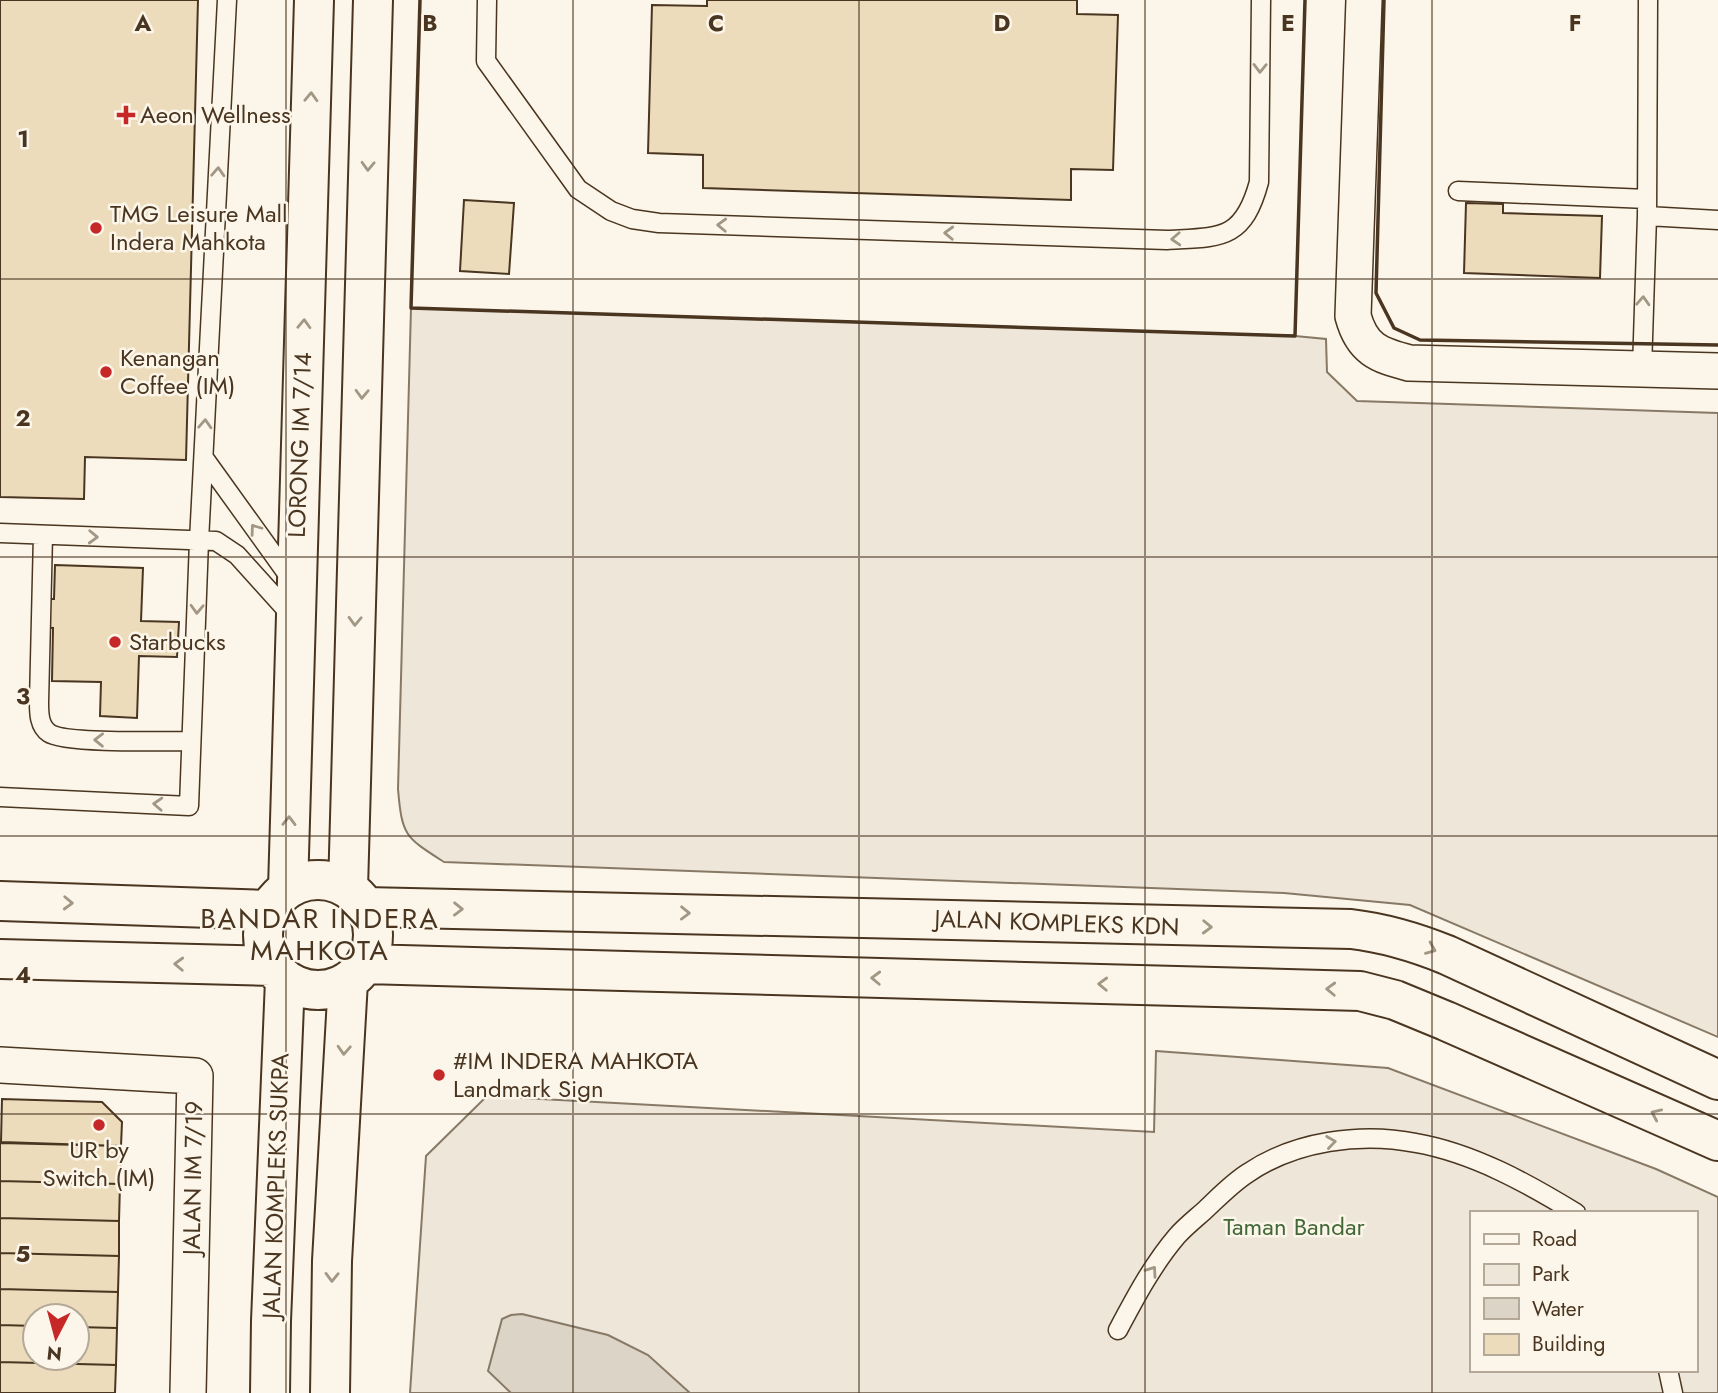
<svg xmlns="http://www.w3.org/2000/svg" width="1718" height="1393" viewBox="0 0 1718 1393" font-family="Jost,sans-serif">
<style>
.green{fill:#ede6d9;stroke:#887966;stroke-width:2;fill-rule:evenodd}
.water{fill:#dcd4c6;stroke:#887966;stroke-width:2}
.building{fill:#ecdcbc;stroke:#4a3520;stroke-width:2}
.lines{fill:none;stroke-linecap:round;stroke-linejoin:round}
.service-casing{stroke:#4a3520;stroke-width:21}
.minor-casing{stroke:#4a3520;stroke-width:38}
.tertiary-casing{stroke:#4a3520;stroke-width:42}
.service{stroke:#fbf6e9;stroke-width:18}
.minor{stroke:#fbf6e9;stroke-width:35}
.tertiary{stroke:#fbf6e9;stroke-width:38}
.wall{stroke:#4a3520;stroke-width:3.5}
.oneway{stroke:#a29684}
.grid{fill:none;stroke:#4a3520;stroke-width:2;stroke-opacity:0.55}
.poi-dot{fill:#c62828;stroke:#fbf6e9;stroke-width:2.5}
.labels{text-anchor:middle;stroke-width:5;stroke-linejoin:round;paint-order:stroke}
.poi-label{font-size:24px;fill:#4a3520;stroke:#fbf6e9;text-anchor:start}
.street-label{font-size:24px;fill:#4a3520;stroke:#fbf6e9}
.park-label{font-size:24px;fill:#436837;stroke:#fbf6e9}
.quarter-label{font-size:28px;letter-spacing:2px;fill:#4a3520;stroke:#fbf6e9}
.grid-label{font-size:23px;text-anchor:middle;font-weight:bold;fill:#4a3520;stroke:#fbf6e9;stroke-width:5;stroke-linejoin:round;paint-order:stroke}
</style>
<rect width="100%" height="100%" fill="#fbf6e9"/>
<path class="green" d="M411 308 1295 336 1326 339 1327 372 1357 401 1718 413V1037L1410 905 1284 893 444 862C405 837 402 836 398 789Z
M1156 1051 1388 1068 1656 1169 1718 1197V1393H410L426 1156 487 1096 1154 1132ZM1471 1213H1695V1370H1471Z"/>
<path class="water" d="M522 1314 608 1335 648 1355 690 1393H511L488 1371 502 1319 511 1315Z"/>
<path class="building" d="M0 0H198L186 460 85 457 84 499 0 497Z
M707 0H1077V14L1118 15 1113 170 1071 169V200L703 188V155L648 153 652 5 707 6Z
M464 200 514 203 509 274 460 271Z
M1466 203 1503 204V213L1602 216 1600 278 1464 273Z
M55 565 143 568 141 621 179 622 177 657 139 656 137 718 100 716 101 682 52 681 53 628 34 627 36 599H54Z
M2 1099 102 1102 122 1122 121 1146 1 1142Z
M0 1143 121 1146 120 1184 0 1181Z
M0 1181 120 1184 119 1221 0 1218Z
M0 1218 119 1221V1256L0 1253Z
M0 1253 119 1256 118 1292 0 1289Z
M0 1289 118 1292 117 1328 77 1327V1316H35V1326L0 1325Z
M0 1325 35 1326V1358H77V1327L117 1328 116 1365 0 1362Z
M0 1362 116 1365 115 1393H0Z"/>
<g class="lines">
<g class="service-casing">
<path id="service" d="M487 0 486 61 578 189 611 211 632 219 659 223 1167 240C1220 237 1243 241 1259 182L1261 0
M1458 191 1647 199
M1647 216 1718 220
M1642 369 1647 216 1648 0
M204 458 291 579
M0 533 216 541 237 555 292 616
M43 535 39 702C39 713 39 726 49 733 65 744 166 741 191 741
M0 797 189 806 199 541 227 0
M1118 1330C1135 1298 1153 1264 1177 1236 1185 1227 1195 1219 1204 1211 1218 1198 1232 1183 1248 1173 1295 1141 1361 1132 1416 1143 1473 1153 1527 1183 1576 1213
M1668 1370 1673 1393"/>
</g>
<g class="minor-casing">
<path id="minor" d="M1364 0 1353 316C1362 349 1378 355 1409 363L1718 371
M0 1065 195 1076 188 1393"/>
</g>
<g class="tertiary-casing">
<path id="tertiary" d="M263 935a55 55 0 1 1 110 0a55 55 0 1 1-110 0Z
M288 889 314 0
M348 889 373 0
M0 901 268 910
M365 907 1351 929C1385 933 1415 942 1447 955L1718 1080
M0 959 271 966
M365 964 1360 991 1395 1000 1446 1021 1718 1141
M270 1393 271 1321 285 980
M330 1393 332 1261 348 981"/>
</g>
<use href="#service" class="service"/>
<use href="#minor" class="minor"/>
<use href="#tertiary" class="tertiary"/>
<path class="wall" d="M420 0 411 308 1295 336 1305 0
M1384 0 1376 293 1394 328 1420 340 1718 345"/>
</g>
<defs><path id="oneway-chevron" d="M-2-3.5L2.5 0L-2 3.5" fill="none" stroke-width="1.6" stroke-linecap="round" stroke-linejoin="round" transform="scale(1.75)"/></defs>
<g class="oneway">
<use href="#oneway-chevron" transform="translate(1260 68) rotate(91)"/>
<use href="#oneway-chevron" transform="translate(311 97) rotate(-88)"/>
<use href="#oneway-chevron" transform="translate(368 166) rotate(92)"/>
<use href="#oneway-chevron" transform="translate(218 172) rotate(-87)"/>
<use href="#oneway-chevron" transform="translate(722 225) rotate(-178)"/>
<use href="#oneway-chevron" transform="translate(949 233) rotate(-178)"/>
<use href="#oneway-chevron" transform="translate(1176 239) rotate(177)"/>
<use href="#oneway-chevron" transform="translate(1643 301) rotate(-87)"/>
<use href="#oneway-chevron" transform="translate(304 324) rotate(-88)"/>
<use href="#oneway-chevron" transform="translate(362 394) rotate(92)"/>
<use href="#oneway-chevron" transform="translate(205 424) rotate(-87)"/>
<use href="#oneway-chevron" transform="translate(255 529) rotate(-126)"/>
<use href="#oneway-chevron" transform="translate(93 537) rotate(2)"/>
<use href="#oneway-chevron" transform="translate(197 609) rotate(92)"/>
<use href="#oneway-chevron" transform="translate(355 621) rotate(92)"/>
<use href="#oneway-chevron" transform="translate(99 740) rotate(-179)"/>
<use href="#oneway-chevron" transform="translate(158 804) rotate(-177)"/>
<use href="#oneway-chevron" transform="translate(289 821) rotate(-89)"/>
<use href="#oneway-chevron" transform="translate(68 903) rotate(2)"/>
<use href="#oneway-chevron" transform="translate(458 909) rotate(1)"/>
<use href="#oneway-chevron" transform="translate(685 913) rotate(1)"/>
<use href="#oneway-chevron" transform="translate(1207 927) rotate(2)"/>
<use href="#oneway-chevron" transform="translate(1431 949) rotate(22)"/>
<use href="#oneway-chevron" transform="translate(179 964) rotate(-178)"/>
<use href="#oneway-chevron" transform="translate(876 978) rotate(-178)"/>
<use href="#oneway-chevron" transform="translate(1103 984) rotate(-178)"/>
<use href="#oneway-chevron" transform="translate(1331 989) rotate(-178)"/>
<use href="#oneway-chevron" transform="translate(344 1050) rotate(93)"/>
<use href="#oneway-chevron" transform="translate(1656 1114) rotate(-156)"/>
<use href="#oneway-chevron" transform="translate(1331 1142) rotate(-8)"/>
<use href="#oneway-chevron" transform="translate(1152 1271) rotate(-55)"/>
<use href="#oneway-chevron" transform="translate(332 1277) rotate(91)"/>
</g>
<path class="grid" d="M286 0V1393M573 0V1393M859 0V1393M1145 0V1393M1432 0V1393M0 279H1718M0 557H1718M0 836H1718M0 1114H1718"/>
<g class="poi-dot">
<path d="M122.5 104.5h7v7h7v7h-7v7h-7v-7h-7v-7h7z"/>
<circle cx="96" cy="228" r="7"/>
<circle cx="106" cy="372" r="7"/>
<circle cx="115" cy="642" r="7"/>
<circle cx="439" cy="1075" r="7"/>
<circle cx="99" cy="1125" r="7"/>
</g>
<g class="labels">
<g class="poi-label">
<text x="140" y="123">Aeon Wellness</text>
<text x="110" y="222">TMG Leisure Mall<tspan x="110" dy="28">Indera Mahkota</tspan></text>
<text x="120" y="366">Kenangan<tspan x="120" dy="28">Coffee (IM)</tspan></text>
<text x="129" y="650">Starbucks</text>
<text x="453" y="1069">#IM INDERA MAHKOTA<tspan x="453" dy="28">Landmark Sign</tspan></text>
<text x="99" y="1158" text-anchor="middle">UR by<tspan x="99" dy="28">Switch (IM)</tspan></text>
</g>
<g class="street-label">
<text transform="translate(300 445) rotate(-88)" y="8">LORONG IM 7/14</text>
<text transform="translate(1057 923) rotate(2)" y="8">JALAN KOMPLEKS KDN</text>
<text transform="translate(193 1178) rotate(-89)" y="8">JALAN IM 7/19</text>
<text transform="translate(276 1186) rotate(-88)" y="8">JALAN KOMPLEKS SUKPA</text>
</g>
<g class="park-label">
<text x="1294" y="1235">Taman Bandar</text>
</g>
<g class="quarter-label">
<text x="320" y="928">BANDAR INDERA<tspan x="320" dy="32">MAHKOTA</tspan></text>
</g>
</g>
<g class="grid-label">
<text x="143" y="31">A</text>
<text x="430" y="31">B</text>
<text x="716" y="31">C</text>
<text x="1002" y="31">D</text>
<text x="1288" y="31">E</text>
<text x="1575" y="31">F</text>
<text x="23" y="147">1</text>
<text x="23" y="426">2</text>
<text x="23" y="704">3</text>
<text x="23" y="983">4</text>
<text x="23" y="1262">5</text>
</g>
<rect x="1470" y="1211" width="228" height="161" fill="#fbf6e9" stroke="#b4a999" stroke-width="2"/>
<rect x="1484" y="1234" width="35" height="10" fill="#fbf6e9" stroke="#b4a999" stroke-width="2"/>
<text x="1532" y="1246" font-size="21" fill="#4a3520">Road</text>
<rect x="1484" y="1264" width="35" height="21" fill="#ede6d9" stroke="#b4a999" stroke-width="2"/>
<text x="1532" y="1281" font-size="21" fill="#4a3520">Park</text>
<rect x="1484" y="1298" width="35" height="21" fill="#dcd4c6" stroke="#b4a999" stroke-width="2"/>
<text x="1532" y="1316" font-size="21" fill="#4a3520">Water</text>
<rect x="1484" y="1334" width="35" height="21" fill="#ecdcbc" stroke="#b4a999" stroke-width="2"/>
<text x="1532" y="1351" font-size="21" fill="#4a3520">Building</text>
<g transform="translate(56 1337) rotate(186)"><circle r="33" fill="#fbf6e9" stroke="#b4a999" stroke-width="2"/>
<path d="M0-5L12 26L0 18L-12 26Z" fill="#c62828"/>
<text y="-10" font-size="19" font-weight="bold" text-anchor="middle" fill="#4a3520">N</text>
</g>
</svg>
